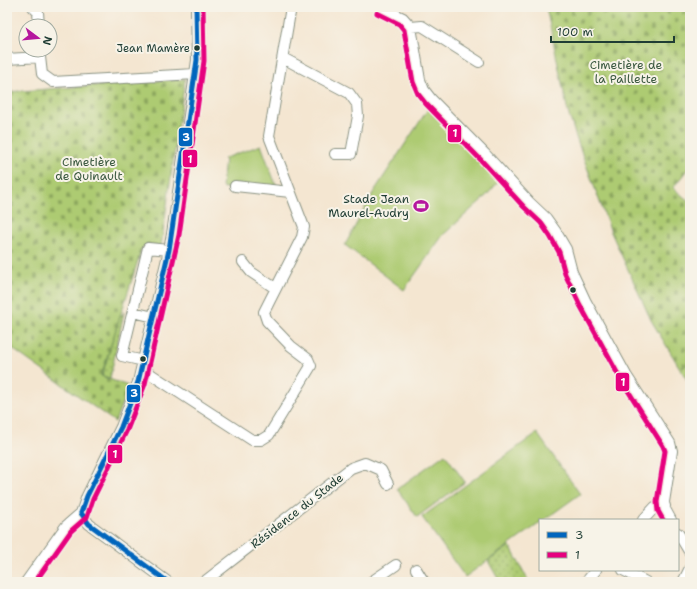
<svg xmlns="http://www.w3.org/2000/svg" width="697" height="589" viewBox="0 0 697 589" font-family="'Shantell Sans',sans-serif">
<style>
.grass{fill:url(#grass-dots);stroke:#668453}
.cemetery{fill:url(#cemetery-stones);stroke:#668453}
.green{fill:#adcb72;stroke:#668453}
.lines{fill:none;stroke-linecap:round;stroke-linejoin:round}
.minor-casing{stroke:#8a9282;stroke-width:12}
.minor{stroke:#fff;stroke-width:10}
.bus-1-casing{stroke:#f7f3e8;stroke-width:8}
.bus-2-casing{stroke:#f7f3e8;stroke-width:8}
.bus-1{stroke:#0065bd;stroke-width:5}
.bus-2{stroke:#e6007e;stroke-width:5}
.bus-dot{fill:#1f3d34;stroke:#f7f3e8;stroke-width:1.5}
.labels{text-anchor:middle;stroke-width:4;stroke-linejoin:round;paint-order:stroke}
.bus-label{font-size:11px;fill:#1f3d34;stroke:#f7f3e8;text-anchor:end}
.park-label{font-size:12px;fill:#3b5940;stroke:#f7f3e8}
.poi-label{font-size:12px;fill:#1f3d34;stroke:#f7f3e8;text-anchor:end}
.street-label{font-size:12px;fill:#1f3d34;stroke:#f7f3e8}
.line-badge{stroke:#f7f3e8;stroke-width:1.5}
.badge-label{font-size:11px;text-anchor:middle;font-weight:bold;fill:#fff}
</style>
<defs>
<pattern id="grass-dots" width="8" height="8" patternUnits="userSpaceOnUse"><rect width="8" height="8" fill="#adcb72"/><path d="M2 2h.1M6 6h.1" fill="none" stroke="#8ca65e" stroke-width="1.8" stroke-linecap="round"/></pattern>
<pattern id="cemetery-stones" width="16" height="16" patternUnits="userSpaceOnUse"><rect width="16" height="16" fill="#adcb72"/><path d="M2 7V4a2 2 0 0 1 4 0v3zM10 15v-3a2 2 0 0 1 4 0v3z" fill="#8ca65e"/></pattern>
</defs>
<rect width="100%" height="100%" fill="#f7f3e8"/>
<filter id="ink" filterUnits="userSpaceOnUse"><feTurbulence type="fractalNoise" baseFrequency=".025" numOctaves="2"/><feDisplacementMap in="SourceGraphic" scale="8" xChannelSelector="R" yChannelSelector="G"/><feConvolveMatrix kernelMatrix="1 2 1 2 8 2 1 2 1" color-interpolation-filters="sRGB"/></filter>
<filter id="wash" filterUnits="userSpaceOnUse"><feTurbulence type="fractalNoise" baseFrequency=".012" numOctaves="4" result="noise"/><feDisplacementMap in="SourceGraphic" scale="16" xChannelSelector="R" yChannelSelector="G"/><feGaussianBlur stdDeviation="0.9" result="paint"/><feColorMatrix in="noise" values="0 0 0 0 0 0 0 0 0 0 0 0 0 0 0 0 0 1.4 0 .05"/><feComposite in="paint" operator="in"/></filter>
<g filter="url(#wash)">
<rect width="100%" height="100%" fill="#f4e6d1"/>
<path class="grass" d="M124 312 110 378 102 376 120 315H123Z
M510 546 529 582H500L488 561Z"/>
<path class="cemetery" d="M546 7H690V166L673 188 690 202V361L681 370 651 320 611 232 577 140 568 112Z
M185 79 161 246 147 244 142 248 101 376 128 386 115 422 7 345V92Z"/>
<path class="green" d="M428 109 501 179 485 197 443 235 404 290 345 245 373 193Z
M261 145 277 188 231 183 230 189 222 187 225 158Z
M690 361V385L681 370Z
M537 433 580 494 544 520H540V523L465 577 422 517Z
M445 454 465 482 417 517 397 489Z"/>
</g>
<g filter="url(#ink)">
<g class="lines">
<g class="minor-casing">
<path id="minor" d="M33 7 38 12 39 26
M380 7 403 18 411 27 420 80 424 90 431 99 485 154 529 202 546 218 556 232 566 249 572 272 586 302 626 375 670 443 672 451 664 502 665 509 671 520
M411 27 422 26 479 62
M283 58 349 93 357 104 358 116 351 154H335
M7 59 40 57 42 74 53 82 195 74
M235 186 290 192
M243 262 251 272 275 288
M133 312 154 317
M144 361 122 356 148 248 169 250
M141 370 149 373 252 440H261L269 435 311 366 308 359 291 346 267 321 264 312 302 237 304 227 269 136 291 7
M81 513 87 496 121 427 138 382 169 250 172 234 197 60 196 7
M81 513 89 524 168 582
M643 520 655 507 665 506
M678 533 690 553
M416 569 424 582
M623 570 646 582
M26 582 66 526 81 513
M204 582 351 468 365 463 381 470 388 484
M371 582 396 565
M586 582 596 570
M683 582 690 568"/>
</g>
<use href="#minor" class="minor"/>
<g class="bus-1-casing">
<path id="bus-1" d="M81 513 87 496 121 427 138 382 169 250 197 60 196 7
M81 513 89 524 168 582"/>
</g>
<g class="bus-2-casing">
<path id="bus-2" d="M377 13 399 24 404 30 413 82 418 94 426 104 480 159 524 207 541 223 550 236 559 252 565 274 580 305 620 378 663 446 665 451 657 502 658 511 663 520
M35 582 71 531 87 517 93 499 127 430 145 384 179 235 204 61 203 7"/>
</g>
<use href="#bus-1" class="bus-1"/>
<use href="#bus-2" class="bus-2"/>
</g>
</g>
<defs>
<g id="stadium-bare" transform="scale(1.2)"><path d="M0-5a6.5 5 0 1 0 0 10a6.5 5 0 1 0 0-10ZM-3.5-1.8h7v3.6h-7Z" fill="#b5179e" stroke="#f7f3e8" stroke-width="2.5" paint-order="stroke"/></g>
</defs>
<g fill-rule="evenodd">
<use href="#stadium-bare" x="421" y="206"/>
</g>
<g class="bus-dot">
<circle cx="197" cy="48" r="3.5"/>
<circle cx="573" cy="290" r="3.5"/>
<circle cx="143" cy="359" r="3.5"/>
</g>
<g class="labels">
<g class="bus-label">
<text x="190" y="52">Jean Mamère</text>
</g>
<g class="park-label">
<text x="626" y="69">Cimetière de<tspan x="626" dy="14">la Paillette</tspan></text>
<text x="89" y="166">Cimetière<tspan x="89" dy="14">de Quinault</tspan></text>
</g>
<g class="poi-label">
<text x="409" y="203">Stade Jean<tspan x="409" dy="14">Maurel-Audry</tspan></text>
</g>
<g class="street-label">
<text transform="translate(297 511) rotate(-38)" y="4">Résidence du Stade</text>
</g>
</g>
<g class="line-badge">
<rect x="447" y="124" width="15" height="19" rx="4" fill="#e6007e"/>
<rect x="178" y="127" width="15" height="20" rx="4" fill="#0065bd"/>
<rect x="182" y="149" width="16" height="19" rx="4" fill="#e6007e"/>
<rect x="615" y="372" width="15" height="20" rx="4" fill="#e6007e"/>
<rect x="126" y="384" width="15" height="19" rx="4" fill="#0065bd"/>
<rect x="107" y="444" width="16" height="20" rx="4" fill="#e6007e"/>
</g>
<g class="badge-label">
<text x="455" y="137">1</text>
<text x="186" y="141">3</text>
<text x="190" y="163">1</text>
<text x="623" y="386">1</text>
<text x="134" y="397">3</text>
<text x="115" y="458">1</text>
</g>
<rect width="697" height="589" fill="none" stroke="#f7f3e8" stroke-width="24"/>
<rect x="539" y="519" width="140" height="52" fill="#f7f3e8" stroke="#a1aaa0"/>
<rect x="547" y="532" width="20" height="6" fill="#0065bd" stroke="#a1aaa0"/>
<text x="575" y="539" font-size="12" fill="#1f3d34">3</text>
<rect x="547" y="552" width="20" height="6" fill="#e6007e" stroke="#a1aaa0"/>
<text x="575" y="559" font-size="12" fill="#1f3d34">1</text>
<g transform="translate(38 38) rotate(106)"><circle r="19" fill="#f7f3e8" stroke="#a1aaa0"/>
<path d="M0-3L7 15L0 10L-7 15Z" fill="#b5179e"/>
<text y="-6" font-size="11" font-weight="bold" text-anchor="middle" fill="#1f3d34">N</text>
</g>
<path d="M551 36v6h123v-6" fill="none" stroke="#1f3d34" stroke-width="2"/>
<text x="557" y="36" font-size="12" fill="#1f3d34" stroke="#f7f3e8" stroke-width="3" paint-order="stroke">100 m</text>
</svg>
